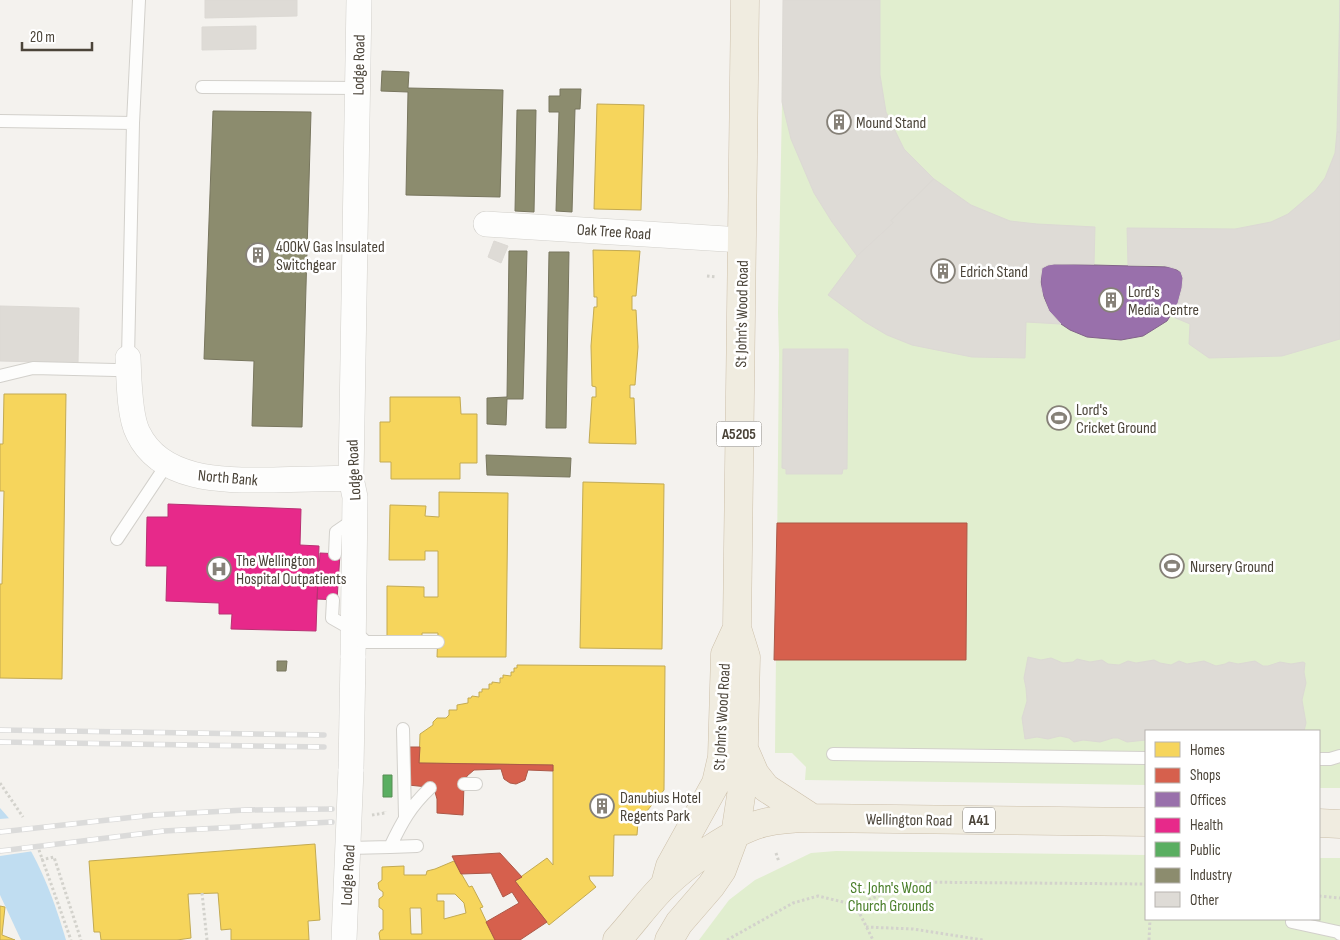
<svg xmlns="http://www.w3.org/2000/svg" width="1340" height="940" viewBox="0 0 1340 940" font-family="'Sofia Sans Condensed',sans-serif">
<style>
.green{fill:#e1eecf}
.water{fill:#c0ddf1}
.pier{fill:#f4f2ee}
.homes{fill:#f6d55c;stroke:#c3aa52;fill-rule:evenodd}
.shops{fill:#d6604d;stroke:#ac5847}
.offices{fill:#9970ab;stroke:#826389}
.health{fill:#e7298a;stroke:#b83172}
.public{fill:#5aae61;stroke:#568e55}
.industry{fill:#8c8c6e;stroke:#78765e}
.building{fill:#dedbd6;stroke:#dcd9d4}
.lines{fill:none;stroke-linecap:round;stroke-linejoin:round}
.service-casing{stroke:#d2d0cb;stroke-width:14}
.minor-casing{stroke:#d2d0cb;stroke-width:26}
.trunk-casing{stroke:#ccbfa9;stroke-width:29}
.path{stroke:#d3d2cc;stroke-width:3;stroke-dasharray:2.5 2.5;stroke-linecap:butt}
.service{stroke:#fdfdfc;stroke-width:12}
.minor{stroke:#fdfdfc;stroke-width:25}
.trunk{stroke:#f0ece0;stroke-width:28}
.rail-casing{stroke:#dbdbda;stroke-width:5.5}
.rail{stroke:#fff;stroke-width:4;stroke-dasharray:11;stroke-linecap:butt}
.minor-bridge-casing{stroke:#d2d0cb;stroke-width:26;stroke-linecap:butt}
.minor-bridge{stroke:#fdfdfc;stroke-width:25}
.labels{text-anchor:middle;stroke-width:5;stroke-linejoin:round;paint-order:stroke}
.shield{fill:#fff;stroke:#817c74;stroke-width:1}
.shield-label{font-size:15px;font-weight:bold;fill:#4b4439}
.street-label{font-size:16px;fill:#4b4439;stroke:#fff}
.poi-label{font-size:16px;fill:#4b4439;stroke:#fff;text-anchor:start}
.park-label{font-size:16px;fill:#4a7f2a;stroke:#fff}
</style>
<rect width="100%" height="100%" fill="#f4f2ee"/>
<path class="green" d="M784 0H1340V788H1319V731H1146V785L805 780 806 767 792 753H775L779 354 778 313Z
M836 851 1146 855V919H1319V858H1340V940H699L729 900 755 880 811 853Z"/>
<path class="water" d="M0 808C34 844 52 893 66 940H21L0 895Z"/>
<path class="pier" d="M12 818 34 851 0 856V819Z"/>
<path class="homes" d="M597 104 644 105 641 210 594 209Z
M593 250 640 251 636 296H632V310H636L638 347 635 385H630V398H634L636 444 589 443 592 397H596V387L592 386 591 346 594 307H597V297H594Z
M4 394H66L62 679 0 678V584H2L4 491H0V444H3Z
M390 397H460L461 414H477V463H460V479H391V462H380V422H390Z
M583 482 664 484 662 649 580 648Z
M439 492 508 493 506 657H437L438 633H422V640H387V586L424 587V597H438V551H425V560H389L390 505 426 506 425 516 439 517Z
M517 665 665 666 664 790 638 822 637 835H614L613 876H589L590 880 596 887 549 925 515 881 547 858 553 865V765L419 763 420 734 433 725V722L437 718H446L449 715V710H457V705L468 703V698H471L472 696 479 697V692H482V689H489V684H492V682L500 683V678H503V675L511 676V672H514V668H517Z
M315 844 320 920 308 921 309 940H231V929L221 930 218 893 188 894 191 938 177 940H101L100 932H94L89 861Z
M454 861 469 887 472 886 483 907 480 908 495 940H380L379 933 381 930H383V910L379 907V899L383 896V892L379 889 378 883 382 880V867L404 866V875H426L427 871 435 869ZM437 894H455L464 903 466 913 444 919V901H437ZM410 908H421L422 934H411Z
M0 906 5 907 2 935 15 940H0Z"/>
<path class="shops" d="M777 523H967L966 660H774Z
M407 747H420L419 763 553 765V771L528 770 525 780 516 784 510 783 504 779 501 769 474 770 467 776 464 784 463 815 437 813V799L435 792 428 787 408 785Z
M500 853 522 877 515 881 547 922 520 940H495L486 922 519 903 512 892 503 897 491 873 461 874 452 856Z"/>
<path class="offices" d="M1054 264 1171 267 1181 272 1183 278 1182 288 1178 303 1167 321 1143 336 1121 340 1087 337 1070 330 1061 324 1049 311 1041 289V274L1042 268 1048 265Z"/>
<path class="health" d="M168 504 301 509 300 545 319 546 316 631 231 629 232 614H219V603L166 601 167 566H146L147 517H168Z
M320 553 340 554 337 600 317 599Z"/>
<path class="public" d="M383 775H392V797H383Z"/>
<path class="industry" d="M382 71 409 72 408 88 503 90 500 197 406 195 408 92 381 91Z
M560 89H581L580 109H575L572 212 556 211 559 112H549V96H560Z
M517 110H536L534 212 515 211Z
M213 111 311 112 302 427 252 426 254 361 204 359Z
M509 251H527L523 399H507L506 425 487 424V398L507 397Z
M549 252H569L566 428H546Z
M486 455 571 458 570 477 487 475Z
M277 661H287L286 671H277Z"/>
<path class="building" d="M205 0H297V16L205 18Z
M783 0H880V75L886 112 904 149 934 179 891 220 893 223 857 256 832 222 814 193 791 139 782 102Z
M1340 0V132H1337Z
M256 26V49L202 50V27Z
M1337 132H1340V339L1282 356 1209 358 1189 344 1190 324 1171 316 1178 303 1182 288 1183 278 1181 272 1177 269 1163 265H1128L1127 228 1235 229 1271 222 1288 214 1315 191 1325 178 1335 153Z
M934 179 971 205 1010 221 1037 224 1095 227 1094 264H1054L1048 265 1042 268 1040 282 1043 297 1049 311 1061 324 1026 322 1025 358 972 357 912 345 887 335 865 322 828 295 857 256 893 223 891 220Z
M494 241 508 246 501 263 488 257Z
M0 306 79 308 78 363 0 361Z
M783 349H848L847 469H843L842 474H786V469L782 468Z
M1028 657 1041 660 1051 658 1063 663 1073 662 1077 659 1090 662 1102 660 1108 664 1119 665 1128 661 1136 663 1154 660 1160 663 1171 665 1179 661 1187 664 1204 661 1216 666 1225 664 1229 662 1238 664 1255 661 1263 666H1268L1280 662 1291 664 1303 662 1305 663 1304 672 1306 683 1302 700 1306 723 1304 731H1146V740L1127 742 1118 738H1113L1100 742 1083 740 1074 742 1069 738 1060 736 1048 739 1037 737 1025 739 1022 718 1027 701 1026 688 1024 678Z"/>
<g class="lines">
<g class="service-casing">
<path id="service" d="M202 87 357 88
M0 121 133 123
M128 358 133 123 139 0
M0 376 33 368 115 370 129 369
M117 539 167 464
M335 554 336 532 355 519
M333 600 332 618 353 630 366 642H438
M403 729 405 816
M833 754 1146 758
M1319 759H1330L1340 756
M464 784H476
M390 847 417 846
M349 848 390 847C402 822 410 807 430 788
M1292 922 1338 932 1340 934"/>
</g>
<g class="minor-casing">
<path id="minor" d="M486 224 742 240
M128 358C129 378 129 416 138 433 162 483 228 480 274 480 300 479 325 479 351 478
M353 658 355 497 351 478 359 0
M344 940 351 769"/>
</g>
<g class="trunk-casing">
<path id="trunk" d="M745 751 755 774 766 788 812 818
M1319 823 1340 824
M665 884 670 866 716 783 722 757 725 654 737 628
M617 940C633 923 648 901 665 885 688 863 732 831 763 823 779 819 796 818 812 818L1146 822
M669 940 679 923 711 886 722 870 735 835 743 783 746 657 737 628 745 0"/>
</g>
<path class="path" d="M707 276 716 277
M0 783 23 817
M372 815 385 813V811
M39 850 71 940
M776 853 779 862
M41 860 54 857 81 940
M202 893 207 940
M1319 896 1340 898
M860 914 873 940
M866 927 913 929 983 940
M727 940 793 903 818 896 847 903 860 914 869 900 906 882 1146 884
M1149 940 1150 919"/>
<use href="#service" class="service"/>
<use href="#minor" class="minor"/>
<use href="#trunk" class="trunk"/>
<g class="rail-casing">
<path id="rail" d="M0 730 324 735
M0 742 324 747
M0 832 153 815 245 810 332 809
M0 851 164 831 332 822"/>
</g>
<use href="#rail" class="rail"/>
<g class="minor-bridge-casing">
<path id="minor-bridge" d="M351 769 353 658"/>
</g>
<use href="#minor-bridge" class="minor-bridge"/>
</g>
<defs>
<g id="building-ring" transform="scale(1.25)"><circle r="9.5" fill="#fff" stroke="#868178" stroke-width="1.5"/><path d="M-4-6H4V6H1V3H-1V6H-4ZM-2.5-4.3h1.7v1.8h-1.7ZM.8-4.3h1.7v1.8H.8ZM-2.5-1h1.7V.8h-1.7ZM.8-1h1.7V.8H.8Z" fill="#868178"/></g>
<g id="stadium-ring" transform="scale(1.25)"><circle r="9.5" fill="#fff" stroke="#868178" stroke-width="1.5"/><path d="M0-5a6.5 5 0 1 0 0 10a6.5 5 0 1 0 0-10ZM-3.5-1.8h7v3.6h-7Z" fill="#868178"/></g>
<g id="hospital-ring" transform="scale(1.25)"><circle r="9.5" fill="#fff" stroke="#868178" stroke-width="1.5"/><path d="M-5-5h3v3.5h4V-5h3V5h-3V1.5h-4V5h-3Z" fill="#868178"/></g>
</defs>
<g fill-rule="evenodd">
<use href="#building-ring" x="839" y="122"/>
<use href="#building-ring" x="258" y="255"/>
<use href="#building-ring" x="943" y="271"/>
<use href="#building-ring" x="1111" y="300"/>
<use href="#stadium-ring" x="1059" y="418"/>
<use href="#stadium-ring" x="1172" y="566"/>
<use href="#hospital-ring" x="219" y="569"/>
<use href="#building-ring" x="602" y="806"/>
</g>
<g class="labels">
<g class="shield">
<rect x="716.5" y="421.5" width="45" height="25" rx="4"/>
<rect x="963" y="807.5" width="32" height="25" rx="4"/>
</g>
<g class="shield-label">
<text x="739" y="439">A5205</text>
<text x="979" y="825">A41</text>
</g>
<g class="street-label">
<text transform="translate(358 65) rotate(-89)" y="6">Lodge Road</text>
<text transform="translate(614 231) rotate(4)" y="6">Oak Tree Road</text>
<text transform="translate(741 314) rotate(-89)" y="6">St John's Wood Road</text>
<text transform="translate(353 470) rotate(-93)" y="6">Lodge Road</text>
<text transform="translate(228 477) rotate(5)" y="6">North Bank</text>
<text transform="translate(721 717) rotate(-87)" y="6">St John's Wood Road</text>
<text transform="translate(909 819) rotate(1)" y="6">Wellington Road</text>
<text transform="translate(347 875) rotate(-87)" y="6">Lodge Road</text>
</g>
<g class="poi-label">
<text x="856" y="128">Mound Stand</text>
<text x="276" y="252">400kV Gas Insulated<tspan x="276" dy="18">Switchgear</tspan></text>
<text x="960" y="277">Edrich Stand</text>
<text x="1128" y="297">Lord's<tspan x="1128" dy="18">Media Centre</tspan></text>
<text x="1076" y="415">Lord's<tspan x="1076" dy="18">Cricket Ground</tspan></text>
<text x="236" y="566">The Wellington<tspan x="236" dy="18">Hospital Outpatients</tspan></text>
<text x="1190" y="572">Nursery Ground</text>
<text x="620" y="803">Danubius Hotel<tspan x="620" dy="18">Regents Park</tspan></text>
</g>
<g class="park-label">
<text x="891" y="893">St. John's Wood<tspan x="891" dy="18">Church Grounds</tspan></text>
</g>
</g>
<rect x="1145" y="730" width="175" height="190" fill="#ffffff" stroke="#b7b4b0"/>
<rect x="1155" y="742" width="25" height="15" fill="#f6d55c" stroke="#b7b4b0"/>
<text x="1190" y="755" font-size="15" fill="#4b4439">Homes</text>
<rect x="1155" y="768" width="25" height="15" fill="#d6604d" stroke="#b7b4b0"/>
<text x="1190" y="780" font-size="15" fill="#4b4439">Shops</text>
<rect x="1155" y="792" width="25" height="15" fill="#9970ab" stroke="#b7b4b0"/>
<text x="1190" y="805" font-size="15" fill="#4b4439">Offices</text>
<rect x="1155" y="818" width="25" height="15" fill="#e7298a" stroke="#b7b4b0"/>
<text x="1190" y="830" font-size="15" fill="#4b4439">Health</text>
<rect x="1155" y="842" width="25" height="15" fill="#5aae61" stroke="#b7b4b0"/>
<text x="1190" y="855" font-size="15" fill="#4b4439">Public</text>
<rect x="1155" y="868" width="25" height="15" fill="#8c8c6e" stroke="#b7b4b0"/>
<text x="1190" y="880" font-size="15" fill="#4b4439">Industry</text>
<rect x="1155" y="892" width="25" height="15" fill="#dedbd6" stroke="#b7b4b0"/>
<text x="1190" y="905" font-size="15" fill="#4b4439">Other</text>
<path d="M22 42v8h70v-8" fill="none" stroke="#4b4439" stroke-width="2.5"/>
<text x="30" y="42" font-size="15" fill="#4b4439" stroke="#ffffff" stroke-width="4" paint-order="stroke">20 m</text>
</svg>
